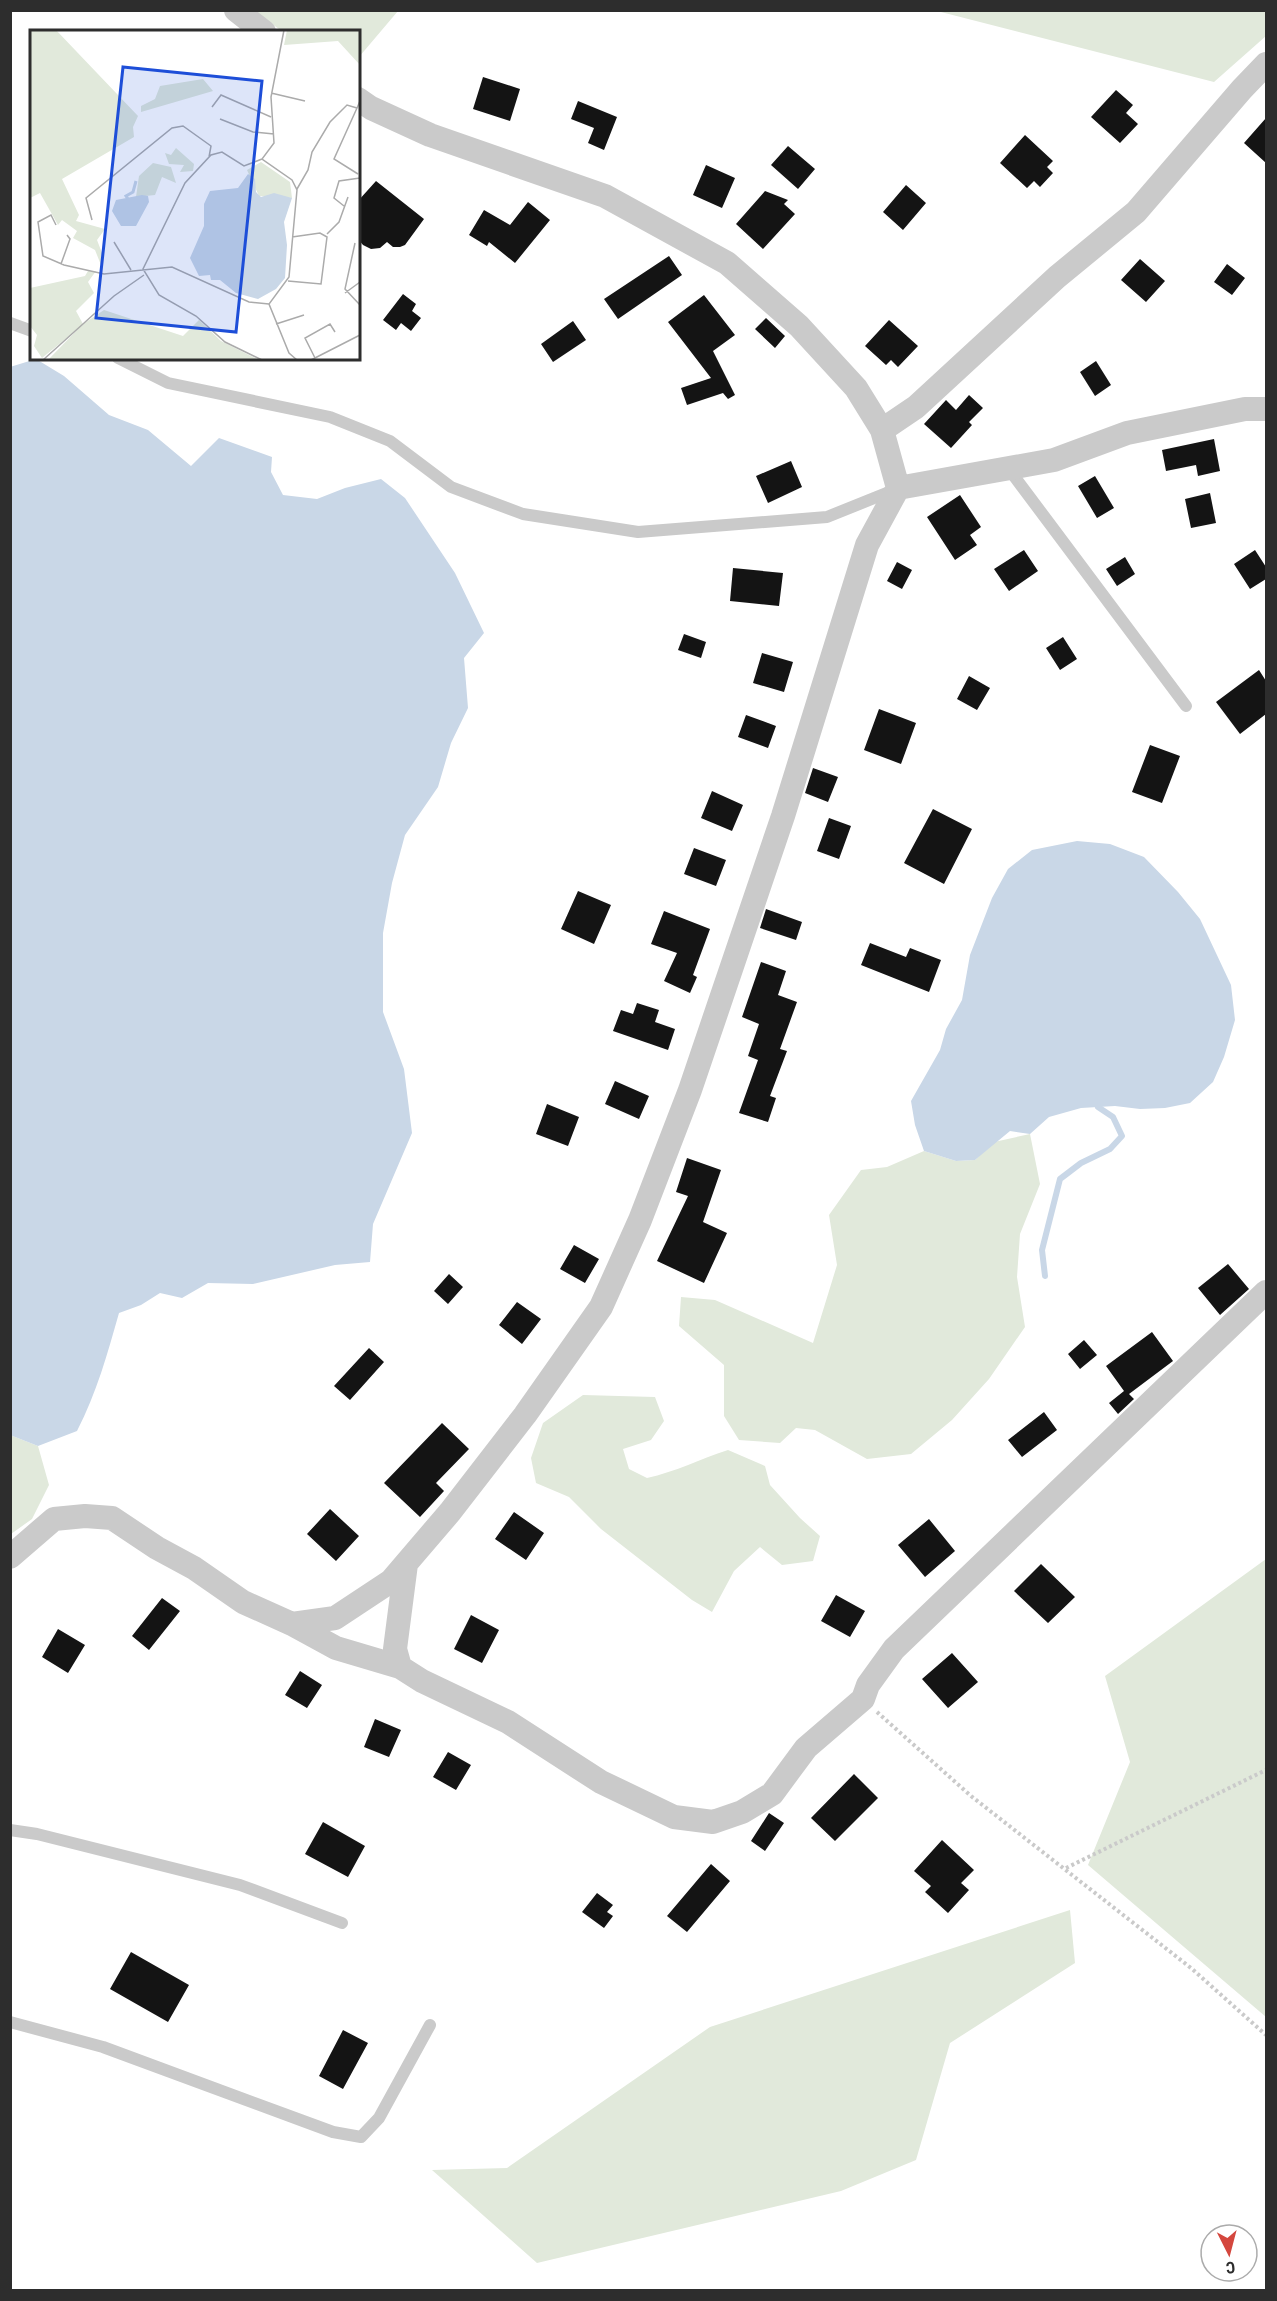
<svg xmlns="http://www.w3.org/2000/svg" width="1277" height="2301" viewBox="0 0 1277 2301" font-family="'Roboto Condensed',sans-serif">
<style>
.green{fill:#e1e9db}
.water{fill:#c9d7e7}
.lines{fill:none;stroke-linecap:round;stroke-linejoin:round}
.stream{stroke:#c9d7e7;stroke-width:6}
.building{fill:#141414}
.path{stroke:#cacaca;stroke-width:4;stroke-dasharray:3 3;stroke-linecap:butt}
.lane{stroke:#cacaca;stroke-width:12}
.street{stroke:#cacaca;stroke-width:24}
.inset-river{fill:none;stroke:#c9d7e7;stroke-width:3}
.inset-road{fill:none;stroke:#ababab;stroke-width:1.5}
.view{fill:#1d4ed8;fill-opacity:0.15;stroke:#1d4ed8;stroke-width:3}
.inset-edge{fill:none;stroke:#2d2d2d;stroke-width:3}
</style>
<rect width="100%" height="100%" fill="#fff"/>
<path class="green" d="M253 11H398L359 57 358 32 282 31Z
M937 11H1266V36L1214 82Z
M1030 1134 1040 1184 1020 1234 1017 1277 1025 1327 989 1379 952 1420 911 1454 867 1459 815 1430 796 1428 780 1443 739 1440 724 1416V1365L679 1326 681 1297 715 1300 813 1343 837 1265 829 1215 861 1170 887 1167 924 1151 956 1161 975 1160 994 1142Z
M583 1395 655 1397 664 1421 651 1440 623 1449 629 1469 647 1478C675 1472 700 1459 728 1450L765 1466 770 1485 800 1518 820 1536 813 1561 782 1565 760 1547 734 1571 712 1612 692 1600 601 1529 569 1497 536 1483 531 1458 543 1423Z
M10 1435 38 1446 49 1485 32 1519 11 1534Z
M1266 1559V2017L1088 1865 1130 1762 1105 1676Z
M1070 1910 1075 1963 950 2043 916 2160 841 2191 537 2263 432 2170 507 2168 710 2027Z"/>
<path class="water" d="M36 359 64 376 109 415 148 430 191 466 219 438 272 457 271 472 283 495 317 499 345 488 381 479 405 498 455 573 484 633 464 658 468 708 451 743 438 787 405 835 392 883 383 933V1012L404 1069 412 1133 373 1224 370 1262 335 1265 253 1284 208 1283 182 1298 160 1293 141 1305 119 1313C107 1355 97 1392 77 1431L38 1446 10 1435V367Z
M1077 841 1110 844 1144 857 1178 892 1200 919 1231 985 1235 1020 1224 1057 1213 1082 1190 1103 1165 1108 1140 1109 1115 1106 1081 1108 1049 1117 1030 1134 1010 1131 975 1160 956 1161 924 1151 915 1125 911 1101 940 1050 946 1029 962 1000 970 955 992 898 1008 869 1032 850Z"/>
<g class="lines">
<path class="stream" d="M1045 1276 1042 1250 1060 1179 1081 1163 1110 1149 1122 1136 1113 1117 1098 1107"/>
</g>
<path class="building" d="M483 77 520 89 510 121 473 109Z
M1116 90 1133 105 1126 113 1138 124 1120 143 1091 117Z
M578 101 617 117 604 150 588 143 594 128 571 119Z
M1266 118V163L1244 143Z
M1025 135 1053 161 1047 167 1053 173 1040 187 1034 181 1027 188 1000 163Z
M788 146 815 169 798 189 771 165Z
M706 165 735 178 722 208 693 195Z
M376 181 424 219 405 245 400 247H393L387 242 380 248 371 249 363 245 358 239V227L361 223 358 201Z
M906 185 926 203 903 230 883 212Z
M765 191 788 200 784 204 795 214 763 249 736 224Z
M528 202 550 220 515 263 489 242 487 246 469 235 484 210 510 225Z
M669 256 682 275 618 319 604 299Z
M1140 259 1165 281 1146 302 1121 280Z
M1227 264 1245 278 1232 295 1214 282Z
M403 294 416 304 412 311 421 318 411 331 401 323 396 330 383 320Z
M704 295 735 335 713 351 735 395 728 399 723 393 687 405 681 388 711 378 668 322Z
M766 318 785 336 775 348 755 329Z
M889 320 918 346 898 367 891 360 886 365 865 346Z
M573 321 586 340 553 362 541 344Z
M1096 361 1111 385 1095 396 1080 372Z
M969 395 983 408 969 422 972 425 951 448 924 424 946 400 956 410Z
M1214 439 1220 471 1198 476 1196 465 1166 471 1162 450Z
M791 461 802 487 768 503 756 476Z
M1095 476 1114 508 1097 518 1078 486Z
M1210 493 1216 523 1191 528 1185 499Z
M960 495 981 527 970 535 977 545 955 560 927 517Z
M1024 550 1038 571 1009 591 994 569Z
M1255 550 1266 567V579L1250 589 1234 564Z
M1125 557 1135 574 1117 586 1106 569Z
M897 562 912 570 902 589 887 581Z
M733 568 783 573 779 606 730 601Z
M684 634 706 642 701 658 678 650Z
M1063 637 1077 659 1060 670 1046 648Z
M762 653 793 662 784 692 753 683Z
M1259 670 1266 681V714L1240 734 1216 702Z
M969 676 990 688 977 710 957 699Z
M879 709 916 723 901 764 864 750Z
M746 715 776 726 768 748 738 737Z
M1150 745 1180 756 1162 803 1132 792Z
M813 768 838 777 828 802 805 793Z
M712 791 743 805 732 831 701 818Z
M933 809 972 829 944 884 904 863Z
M829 818 851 826 839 859 817 851Z
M694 848 726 860 716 886 684 874Z
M578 891 611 905 594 944 561 929Z
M766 909 802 922 796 940 760 928Z
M664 911 710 929 693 975 697 977 690 993 664 981 677 953 651 944Z
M870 943 906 957 910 948 941 960 929 992 861 965Z
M761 962 786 971 778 995 797 1002 780 1049 787 1051 770 1096 776 1098 768 1122 739 1113 758 1060 748 1056 759 1024 742 1017Z
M637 1003 659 1010 655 1022 675 1029 668 1050 613 1031 621 1010 633 1014Z
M615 1081 649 1096 639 1119 605 1104Z
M547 1104 579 1117 568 1146 536 1134Z
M687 1158 721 1170 703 1222 727 1233 704 1283 657 1261 688 1196 676 1192Z
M574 1245 599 1259 585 1283 560 1269Z
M1228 1264 1249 1289 1220 1315 1198 1288Z
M449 1274 463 1287 448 1304 434 1291Z
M517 1302 541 1319 522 1344 499 1325Z
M1152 1332 1173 1361 1129 1394 1134 1399 1118 1414 1109 1403 1124 1391 1106 1366Z
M1084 1340 1097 1355 1080 1369 1068 1354Z
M369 1348 384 1362 350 1400 334 1386Z
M1044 1412 1057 1430 1022 1457 1008 1440Z
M442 1423 469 1449 436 1483 444 1491 420 1517 384 1483Z
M330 1509 359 1536 336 1561 307 1534Z
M514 1512 544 1533 526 1560 495 1539Z
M929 1519 955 1551 925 1577 898 1545Z
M1041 1564 1075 1597 1048 1623 1014 1591Z
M836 1595 865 1611 850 1637 821 1621Z
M162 1598 180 1611 149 1650 132 1636Z
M471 1615 499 1630 482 1663 454 1649Z
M58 1629 85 1645 68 1673 42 1657Z
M952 1653 978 1682 948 1708 922 1679Z
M300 1671 322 1685 307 1708 285 1695Z
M375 1719 401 1730 389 1757 364 1747Z
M448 1752 471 1765 456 1790 433 1777Z
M854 1774 878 1798 835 1841 811 1818Z
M769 1813 784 1823 765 1851 751 1841Z
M323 1822 365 1846 348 1877 305 1854Z
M942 1840 974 1870 961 1883 969 1890 948 1913 925 1892 931 1886 914 1871Z
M711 1864 730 1881 687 1932 667 1916Z
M597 1893 613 1905 607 1912 613 1916 604 1928 582 1912Z
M131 1952 189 1985 168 2022 110 1989Z
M343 2030 368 2043 343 2089 319 2076Z"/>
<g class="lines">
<path class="path" d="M877 1712 971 1796 1191 1968 1266 2035
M1066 1868 1266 1770"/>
<path class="lane" d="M10 323 32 331
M118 358 168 383 330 417 390 441 451 487 523 514 638 532 827 517 894 490
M1008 468 1186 706
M10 1830 37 1834 240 1885 342 1923
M10 2022 103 2047 333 2132 361 2137 379 2118 430 2025"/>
<path class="street" d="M236 10 264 32
M882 430 916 407 1057 277 1136 212 1242 89 1266 64
M898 488 1054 460 1127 433 1245 409H1266
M10 1557 54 1519 85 1516 112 1518 157 1548 194 1568 243 1602 292 1624 335 1618 391 1581 450 1512 525 1415 601 1307 640 1220 690 1090 783 816 867 545 898 488 882 430 856 388 799 326 727 263 605 196 430 135 371 108 358 99
M406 1564 395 1649 400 1667 422 1681 508 1722 601 1782 674 1817 713 1822 742 1812 772 1794 806 1748 863 1699 868 1685 894 1649 1266 1292
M292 1624 336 1648 400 1667"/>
</g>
<g transform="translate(30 30)">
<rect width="330" height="330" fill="#fff"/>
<path d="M0 0H26L108 86 103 97 104 107 32 149 49 185 46 191 75 199 67 210 72 223 71 235 65 220 43 208 47 201 32 190 28 195 10 163 0 168ZM257 0H330V35L308 11 254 15ZM173 49 183 61 111 82V76L125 69 130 56ZM146 118 164 134 163 141 150 142 154 135 139 134 135 123 141 125ZM231 132 260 152 262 168 229 166 217 140ZM123 133 141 137 146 153 132 147 125 165 106 167 109 146ZM58 241H66L58 252 64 263 46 281 53 294 74 280 153 306 169 290 191 311 229 330H18L49 298 12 328 4 316 7 305 0 296V258L55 246Z" fill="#e1e9db"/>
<path d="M218 144 225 149 226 162 231 167 244 163 262 168 254 192 257 215 255 248 246 259 228 269 206 263 190 250H181L180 245 169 246 160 228 174 196V174L180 161 208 158ZM112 165 118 166 119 172 106 196H91L82 181 86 170Z" fill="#c9d7e7"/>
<path class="inset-river" d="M98 169 96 166 103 162 106 151"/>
<path class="inset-road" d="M254 0 241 67 244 113 232 129 262 150 267 160 259 247 239 274 259 323 267 330M241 63 275 71M182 77 191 65 241 87M327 78 304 129 328 144M190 89 223 102 244 104M267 159 278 140 282 122 300 92 317 75 327 78 330 71M314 176 304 168 309 151 330 148M62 190 56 168 142 98 153 96 181 116 179 127M26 195 21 185 8 192 13 226 34 235 74 244 142 237 219 272 239 274M297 204 309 192 318 167M84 212 101 240M325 213 315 259 330 275M31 234 40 209 37 205M258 251 291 254 297 207 290 203 262 207M315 263 330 252M246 294 274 285M285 328 275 308 300 294 305 302M13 330 84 266 114 245M232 330 195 312 166 286 129 265 113 239 155 153 181 125 192 122 214 136 232 129M281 330 330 305"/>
<path class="view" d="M93 37 232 51 206 302 66 288Z"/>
<rect width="330" height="330" class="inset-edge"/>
</g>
<rect width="1277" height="2301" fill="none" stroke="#2d2d2d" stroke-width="24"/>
<g transform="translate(1229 2253) rotate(174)"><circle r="28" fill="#ffffff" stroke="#ababab" stroke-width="1.5"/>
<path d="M0-4.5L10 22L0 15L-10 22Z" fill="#d4473e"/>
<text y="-9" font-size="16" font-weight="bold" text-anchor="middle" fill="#2d2d2d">С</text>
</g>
</svg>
